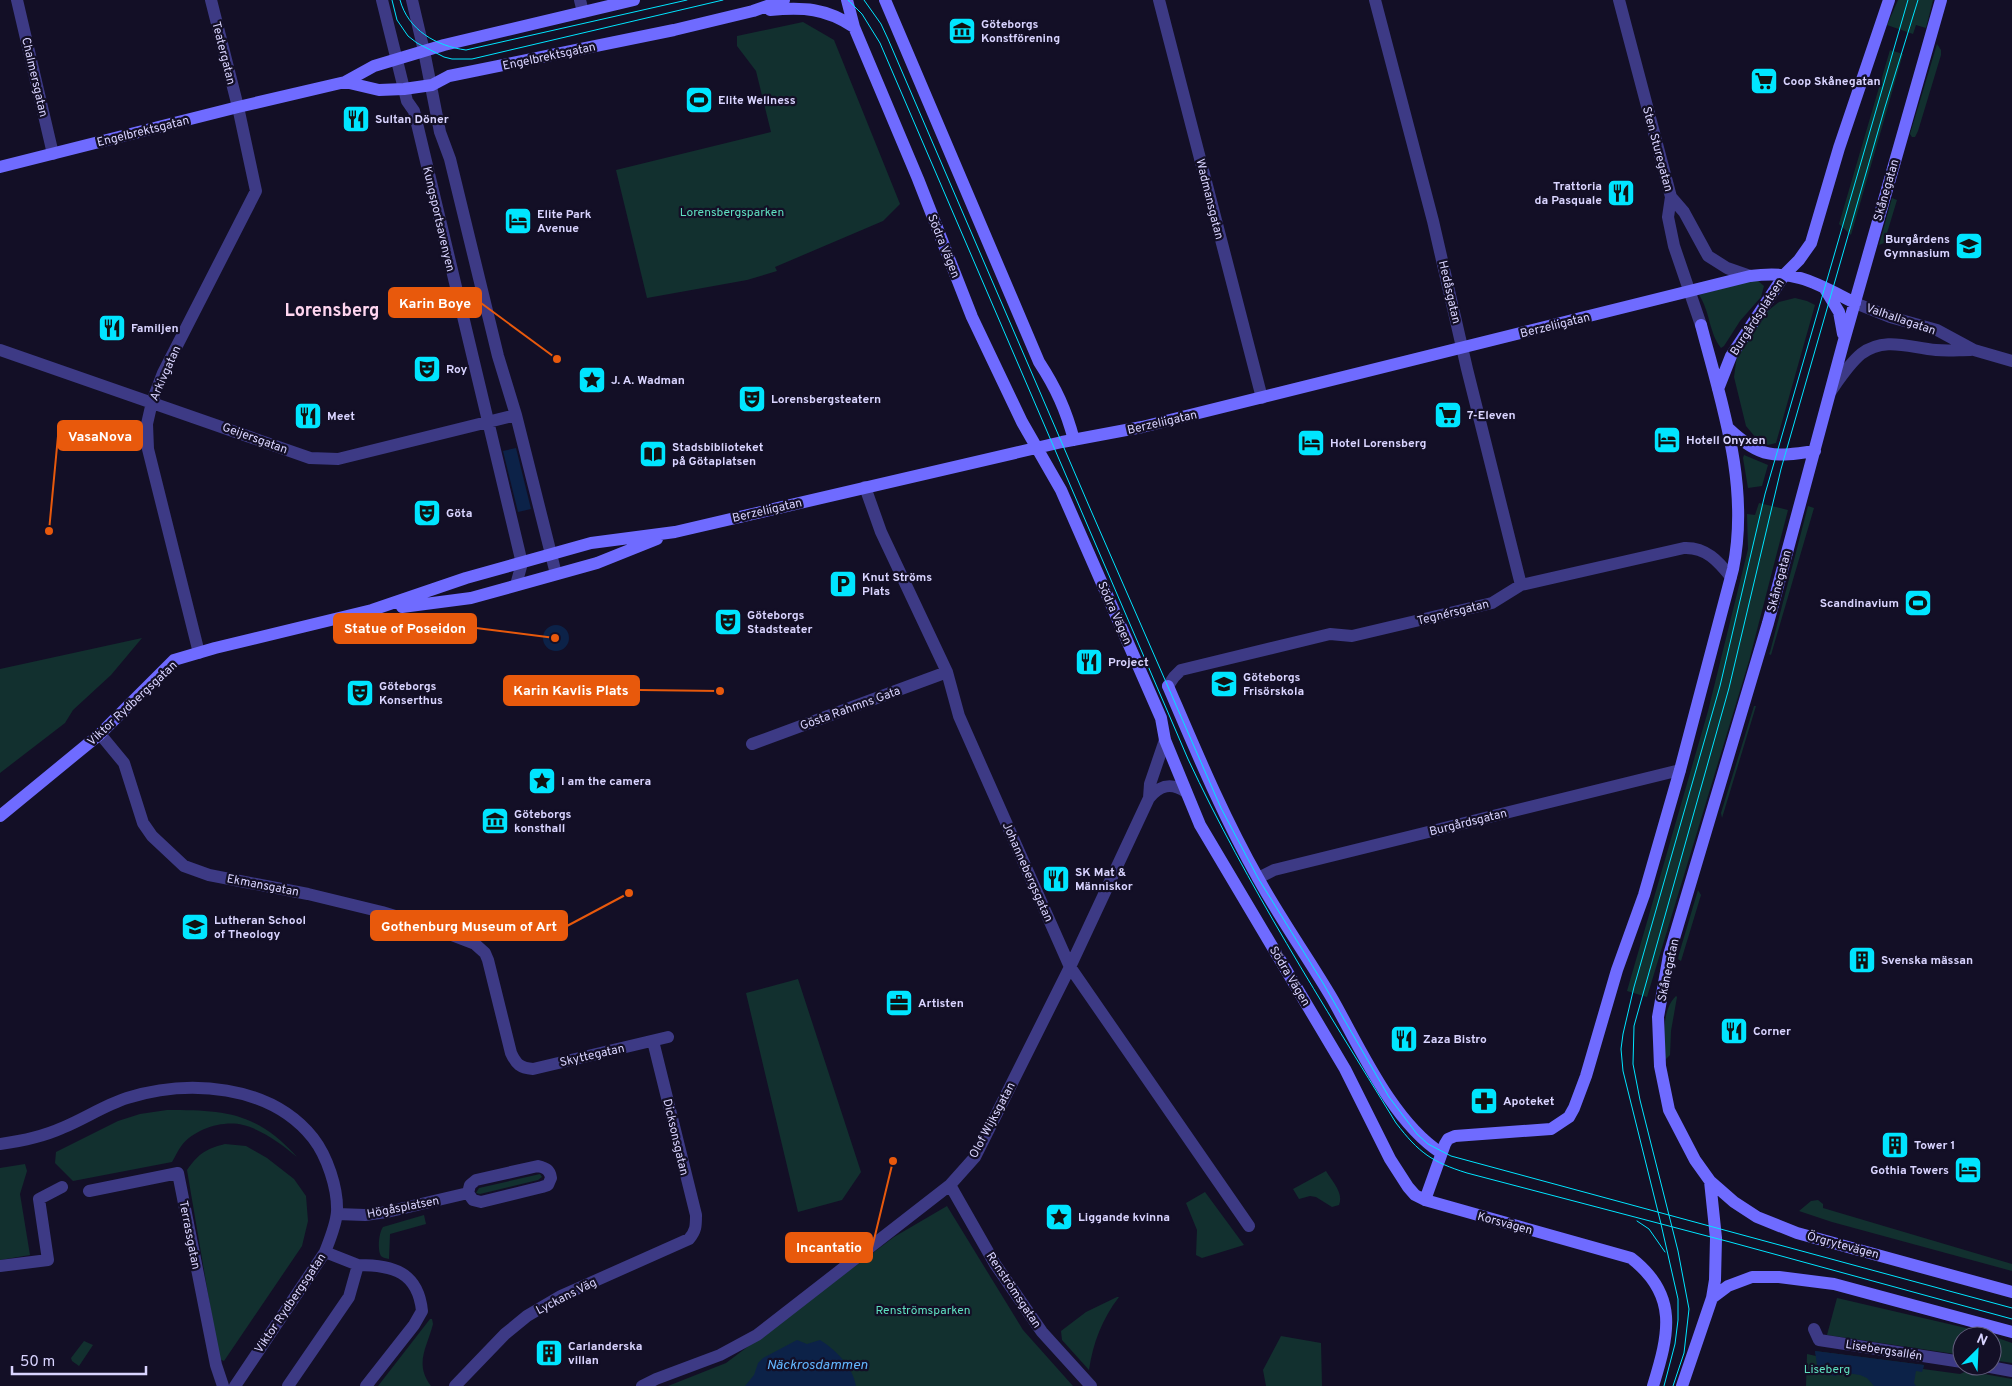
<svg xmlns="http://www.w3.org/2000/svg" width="2012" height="1386" viewBox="0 0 2012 1386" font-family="Overpass,sans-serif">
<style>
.green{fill:#12302f}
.water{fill:#0c2248}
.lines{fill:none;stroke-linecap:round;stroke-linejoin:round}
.street{stroke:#3d3a85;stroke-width:12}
.secondary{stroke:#6f6bff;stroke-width:12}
.tram{stroke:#00e5ff;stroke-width:1}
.labels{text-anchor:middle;stroke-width:4.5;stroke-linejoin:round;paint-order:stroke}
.poi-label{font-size:12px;font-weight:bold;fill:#d9d4ff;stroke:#130f26;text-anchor:start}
.street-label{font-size:12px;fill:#d9d4ff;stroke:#130f26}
.park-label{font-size:12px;fill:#5fe0c0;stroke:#130f26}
.water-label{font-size:14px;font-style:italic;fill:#62b6ff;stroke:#130f26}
.district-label{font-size:18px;font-weight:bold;fill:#ffd6f0;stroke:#130f26}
.leader{fill:none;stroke:#e8590c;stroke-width:2}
.callout-dot{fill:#e8590c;stroke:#130f26;stroke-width:2}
.callout{fill:#e8590c;stroke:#e8590c;stroke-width:2}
.callout-label{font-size:14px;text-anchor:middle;font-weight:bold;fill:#fff}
</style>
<rect width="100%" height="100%" fill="#130f26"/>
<path class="green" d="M1898 0H1933L1926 28 1916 25 1913 34 1887 25Z
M803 22 834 40 900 204 883 221 775 267 777 271 747 280 647 298 616 170 771 132 756 71 737 46V36Z
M1937 44 1941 50V55L1918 131 1915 137H1912L1910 134Z
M1890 50 1903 54 1851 235 1839 224Z
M1892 198 1897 200 1884 243 1879 245Z
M1756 279 1764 286 1761 297 1740 321 1724 346 1721 348C1709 333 1710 311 1699 295Z
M1795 298 1807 301 1815 305 1776 443 1768 445 1756 438 1746 426 1734 377 1737 355 1765 313 1779 302Z
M1744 455 1768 465 1762 486 1748 488 1743 458Z
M1759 503 1788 510 1749 661 1647 997 1627 991 1708 711 1748 549 1747 514 1755 515Z
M1808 506 1814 508 1771 655 1769 654 1770 652Z
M142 638 111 675 73 710 65 723 0 773V669Z
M1754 706H1756L1722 818 1721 813Z
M1698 890 1701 895 1681 961 1678 959 1679 954Z
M798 979 861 1172 842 1200 798 1212 746 993Z
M1676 996 1677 997 1671 1031 1670 1055 1665 1060C1664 1041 1661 1010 1676 996Z
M167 1110C224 1110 257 1112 297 1157 283 1145 261 1129 243 1125 223 1120 195 1129 182 1145 178 1150 175 1157 172 1162L73 1181 55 1163 56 1152 118 1121 140 1114Z
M225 1144 246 1146 267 1158 294 1179 306 1196 308 1221 302 1246 224 1361 219 1359 187 1170C199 1153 206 1149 225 1144Z
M25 1164 27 1171 20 1194 30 1255 0 1260V1168Z
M1326 1171C1332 1181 1344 1193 1339 1205L1332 1207 1316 1197 1310 1196 1299 1199 1293 1189Z
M540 1174 542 1177 538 1180 480 1194 476 1193 479 1188Z
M1205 1192 1244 1245 1202 1258 1196 1255 1197 1230 1186 1203Z
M1818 1200 1823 1204V1208L2012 1264V1271L1832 1222 1799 1211 1811 1201Z
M947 1206 1023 1330 1073 1386H668L726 1363 894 1237Z
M424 1215 426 1224 390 1234 389 1259C386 1258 383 1258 381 1256 377 1250 379 1232 383 1227Z
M1117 1297H1119C1102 1319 1093 1343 1089 1370L1062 1340 1061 1331 1086 1312Z
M1837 1298 1966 1328 1991 1336H1962V1355L1827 1335Z
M430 1319H432L433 1324C427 1348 414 1363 431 1386H378Z
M1281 1336 1321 1343 1322 1386H1266L1263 1370Z
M1992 1336 2012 1343V1363L1992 1360Z
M84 1341 93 1345 79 1366 72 1361 71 1358Z
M1815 1351 1924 1365 1923 1369 1960 1374 1967 1371 2012 1379V1386H1806L1807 1354 1816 1356Z"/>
<path class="water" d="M516 448 531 509 518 512 503 451Z
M543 638a13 13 0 1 1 26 0a13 13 0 1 1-26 0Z
M797 1340 807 1344 820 1340C836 1350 853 1367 856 1386H745L754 1375 758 1363 763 1358Z
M1815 1351 1924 1365 1922 1372 1916 1371 1914 1383 1916 1386H1874L1867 1378 1860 1375 1847 1373 1834 1376 1818 1371Z"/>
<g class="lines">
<path class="street" d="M17 0 53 154
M382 0 407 101 414 111 520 555 522 563 516 585
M412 0 424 51 440 132 450 159 498 356 516 415 556 574
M580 0 583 12
M1159 0 1262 398
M1375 0 1433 221 1467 369 1521 585
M1619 0 1671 197 1668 217 1674 246 1701 325
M1671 197 1684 212 1708 256 1727 268 1750 276
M1855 303 1890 317 1937 330 1974 350 2012 361
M0 350 310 458 338 459 516 415
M1831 391C1840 378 1849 364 1861 354 1885 336 1910 348 1936 350 1948 351 1959 350 1971 350
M865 487 881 532 947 672 959 716 1070 967 1249 1226
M199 653 148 449 147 424 152 402 163 373 256 191 238 107 211 0
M1168 686 1174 677 1181 670 1330 634 1352 636 1492 603 1521 585 1684 548C1706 547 1718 561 1731 577
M100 734 124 763 143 823 152 836 184 866 209 875 308 894 382 912 428 926 475 944 485 953 488 960 511 1053C516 1064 520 1068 533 1069L668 1037
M752 744 947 672
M1149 798 1150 784 1165 740
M1258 878 1274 870 1680 770
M0 1144C22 1141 42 1137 62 1128 84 1119 105 1105 127 1098 188 1079 270 1084 313 1138 327 1156 338 1188 337 1212 336 1225 330 1239 325 1252L235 1386
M538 1166C546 1168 550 1170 551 1178L548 1185 542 1187 481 1202 473 1200 468 1193 470 1185 476 1180Z
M950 1185 995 1264 1042 1332 1091 1386
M89 1191 178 1173 216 1365 223 1386
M337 1214 365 1215 387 1212 468 1193
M358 1265C393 1265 418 1272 422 1311L414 1325 366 1386
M0 1266 48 1260 39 1199 62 1187
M1814 1329 1819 1340 1962 1362
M1985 1366 2012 1371
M288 1386 349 1297 358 1265 325 1252
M455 1386 505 1334 527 1316 561 1296 689 1239C696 1231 696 1226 696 1215L653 1041
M642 1386 656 1379 720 1355 757 1335 950 1185 975 1157 1070 967 1149 798C1160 785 1171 782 1186 792"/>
<path class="secondary" d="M847 0 854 27 918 179 972 317 1022 422 1061 490 1161 718 1165 740 1200 825 1345 1069 1390 1159 1408 1187 1415 1195 1425 1200 1631 1258C1679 1295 1669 1334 1653 1386
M885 0 1039 362C1056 388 1066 410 1074 440
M1941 0 1843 344 1768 623 1669 955 1658 1017 1660 1066 1669 1110 1695 1160 1710 1181 1734 1202 1757 1217 1797 1233 2012 1292
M770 10C803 7 826 8 854 27
M345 82 379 90 404 89 432 85 449 76 674 30 753 11 784 0
M0 167 238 107 345 82 374 66 444 45 634 0
M1825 289 1839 312 1843 334
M1718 389 1731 356 1785 274 1799 260 1811 243 1839 148 1889 0
M1729 429C1761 459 1774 457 1815 451
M402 607 471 598 597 563 657 539
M1168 686C1196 751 1223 816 1258 878 1281 920 1309 959 1333 1000 1361 1050 1393 1122 1441 1153
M0 816 100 734 174 660 215 648 372 610 466 578 591 543 675 532 1062 442 1142 427 1750 276C1797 270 1814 282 1855 303
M1425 1200 1445 1144 1448 1139 1455 1136 1551 1129 1569 1117 1574 1108 1586 1076 1617 970 1644 895 1680 770 1733 569C1750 486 1722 405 1701 325
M1712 1298 1728 1286 1752 1277H1779L1834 1284 2012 1332
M1682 1386 1712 1298 1715 1280 1716 1238 1710 1181"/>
<path class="tram" d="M392 0 397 20 408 36 417 43 444 57 452 59H472L723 0
M400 0C408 30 436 46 466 50L687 0
M848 0 862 14 880 43 1188 759C1247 885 1323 1004 1396 1123 1419 1153 1432 1162 1467 1173L1730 1242 2012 1319
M864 0 881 24 888 39 1089 506 1221 808 1258 878 1323 983 1389 1097 1417 1134 1428 1144 1451 1156 2012 1308
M1637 1221 1649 1229 1665 1252
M1664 1386 1675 1344 1678 1320V1299L1661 1224 1623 1071 1621 1049 1623 1034 1634 987 1720 686 1765 494 1908 0
M1673 1386 1684 1353 1689 1309 1678 1251 1640 1100 1633 1064 1634 1026 1729 688 1781 469 1885 107 1918 0"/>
</g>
<defs>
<g id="museum-square" transform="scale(1.4375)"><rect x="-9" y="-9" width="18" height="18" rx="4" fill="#00e5ff" stroke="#130f26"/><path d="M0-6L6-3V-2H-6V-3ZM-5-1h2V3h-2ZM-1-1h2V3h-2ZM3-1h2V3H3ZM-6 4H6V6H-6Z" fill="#111"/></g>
<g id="supermarket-square" transform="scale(1.4375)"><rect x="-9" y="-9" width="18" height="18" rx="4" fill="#00e5ff" stroke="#130f26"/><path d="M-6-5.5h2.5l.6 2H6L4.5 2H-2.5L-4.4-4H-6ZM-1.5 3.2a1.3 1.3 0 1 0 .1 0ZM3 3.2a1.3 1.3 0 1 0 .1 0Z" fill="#111"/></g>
<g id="stadium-square" transform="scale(1.4375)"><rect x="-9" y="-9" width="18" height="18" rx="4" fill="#00e5ff" stroke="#130f26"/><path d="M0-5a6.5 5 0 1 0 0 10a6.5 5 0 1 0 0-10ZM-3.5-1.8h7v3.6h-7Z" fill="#111"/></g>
<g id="restaurant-square" transform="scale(1.4375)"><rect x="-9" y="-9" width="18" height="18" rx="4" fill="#00e5ff" stroke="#130f26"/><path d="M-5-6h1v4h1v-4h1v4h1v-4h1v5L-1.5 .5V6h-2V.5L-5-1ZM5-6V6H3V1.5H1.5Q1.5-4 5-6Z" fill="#111"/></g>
<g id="hotel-square" transform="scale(1.4375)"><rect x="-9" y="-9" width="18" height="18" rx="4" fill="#00e5ff" stroke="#130f26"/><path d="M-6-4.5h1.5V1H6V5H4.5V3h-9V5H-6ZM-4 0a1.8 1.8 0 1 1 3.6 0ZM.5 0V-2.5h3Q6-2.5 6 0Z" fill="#111"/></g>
<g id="school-square" transform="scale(1.4375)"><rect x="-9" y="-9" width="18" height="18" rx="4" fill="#00e5ff" stroke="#130f26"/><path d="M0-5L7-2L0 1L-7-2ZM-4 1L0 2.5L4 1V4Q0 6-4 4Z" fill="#111"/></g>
<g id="theatre-square" transform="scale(1.4375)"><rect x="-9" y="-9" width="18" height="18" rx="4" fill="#00e5ff" stroke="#130f26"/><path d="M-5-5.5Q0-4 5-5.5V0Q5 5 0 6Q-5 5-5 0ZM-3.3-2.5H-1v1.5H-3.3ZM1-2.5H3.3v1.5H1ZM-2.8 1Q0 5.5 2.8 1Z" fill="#111"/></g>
<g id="sight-square" transform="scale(1.4375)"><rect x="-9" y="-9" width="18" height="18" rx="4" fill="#00e5ff" stroke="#130f26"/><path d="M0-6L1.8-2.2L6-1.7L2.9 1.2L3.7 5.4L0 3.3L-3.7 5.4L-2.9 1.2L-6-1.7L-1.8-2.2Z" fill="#111"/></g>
<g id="library-square" transform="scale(1.4375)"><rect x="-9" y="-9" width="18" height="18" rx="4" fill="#00e5ff" stroke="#130f26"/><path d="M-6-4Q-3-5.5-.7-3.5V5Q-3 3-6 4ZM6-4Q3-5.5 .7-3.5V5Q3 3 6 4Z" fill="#111"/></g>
<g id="parking-square" transform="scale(1.4375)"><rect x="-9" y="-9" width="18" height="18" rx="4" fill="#00e5ff" stroke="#130f26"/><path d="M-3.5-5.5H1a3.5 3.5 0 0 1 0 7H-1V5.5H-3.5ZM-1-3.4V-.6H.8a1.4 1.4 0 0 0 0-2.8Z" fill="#111"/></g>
<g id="university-square" transform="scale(1.4375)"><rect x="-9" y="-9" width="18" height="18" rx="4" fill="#00e5ff" stroke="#130f26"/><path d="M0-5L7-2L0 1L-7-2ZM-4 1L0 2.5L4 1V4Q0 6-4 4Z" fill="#111"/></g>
<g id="building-square" transform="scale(1.4375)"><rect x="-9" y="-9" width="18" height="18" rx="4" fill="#00e5ff" stroke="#130f26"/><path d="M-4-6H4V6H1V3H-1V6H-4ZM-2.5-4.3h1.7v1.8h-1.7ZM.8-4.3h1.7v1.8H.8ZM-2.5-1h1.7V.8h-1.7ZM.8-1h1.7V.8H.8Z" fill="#111"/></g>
<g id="office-square" transform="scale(1.4375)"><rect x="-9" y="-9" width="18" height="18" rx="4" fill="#00e5ff" stroke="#130f26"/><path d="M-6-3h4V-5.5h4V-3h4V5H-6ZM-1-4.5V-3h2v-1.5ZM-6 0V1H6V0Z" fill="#111"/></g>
<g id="pharmacy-square" transform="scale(1.4375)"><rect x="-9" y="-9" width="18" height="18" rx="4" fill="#00e5ff" stroke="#130f26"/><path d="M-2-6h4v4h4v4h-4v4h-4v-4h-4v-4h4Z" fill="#111"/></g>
</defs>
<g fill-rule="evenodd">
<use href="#museum-square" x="962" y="31"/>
<use href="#supermarket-square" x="1764" y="81"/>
<use href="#stadium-square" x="699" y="100"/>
<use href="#restaurant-square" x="356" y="119"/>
<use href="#restaurant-square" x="1621" y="193"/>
<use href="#hotel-square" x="518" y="221"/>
<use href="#school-square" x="1969" y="246"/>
<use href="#restaurant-square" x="112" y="328"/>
<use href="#theatre-square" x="427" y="369"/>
<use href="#sight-square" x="592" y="380"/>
<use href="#theatre-square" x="752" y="399"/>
<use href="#supermarket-square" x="1448" y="415"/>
<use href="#restaurant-square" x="308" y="416"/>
<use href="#hotel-square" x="1667" y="440"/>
<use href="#hotel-square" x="1311" y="443"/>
<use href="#library-square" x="653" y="454"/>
<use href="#theatre-square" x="427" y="513"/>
<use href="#parking-square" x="843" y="584"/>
<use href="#stadium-square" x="1918" y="603"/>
<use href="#theatre-square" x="728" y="622"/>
<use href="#restaurant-square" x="1089" y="662"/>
<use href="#school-square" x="1224" y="684"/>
<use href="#theatre-square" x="360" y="693"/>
<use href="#sight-square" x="542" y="781"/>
<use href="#museum-square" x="495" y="821"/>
<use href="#restaurant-square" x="1056" y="879"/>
<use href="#university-square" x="195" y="927"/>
<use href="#building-square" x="1862" y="960"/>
<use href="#office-square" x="899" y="1003"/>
<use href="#restaurant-square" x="1734" y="1031"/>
<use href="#restaurant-square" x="1404" y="1039"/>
<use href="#pharmacy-square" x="1484" y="1101"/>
<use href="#building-square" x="1895" y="1145"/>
<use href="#hotel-square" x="1968" y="1170"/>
<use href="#sight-square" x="1059" y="1217"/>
<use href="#building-square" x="549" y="1353"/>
</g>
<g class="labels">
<g class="poi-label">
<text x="981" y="28">Göteborgs<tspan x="981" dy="14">Konstförening</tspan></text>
<text x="1783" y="85">Coop Skånegatan</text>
<text x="718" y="104">Elite Wellness</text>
<text x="375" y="123">Sultan Döner</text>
<text x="1602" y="190" text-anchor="end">Trattoria<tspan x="1602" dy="14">da Pasquale</tspan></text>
<text x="537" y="218">Elite Park<tspan x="537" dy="14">Avenue</tspan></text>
<text x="1950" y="243" text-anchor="end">Burgårdens<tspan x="1950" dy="14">Gymnasium</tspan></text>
<text x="131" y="332">Familjen</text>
<text x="446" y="373">Roy</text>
<text x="611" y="384">J. A. Wadman</text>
<text x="771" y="403">Lorensbergsteatern</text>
<text x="1467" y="419">7-Eleven</text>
<text x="327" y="420">Meet</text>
<text x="1686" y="444">Hotell Onyxen</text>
<text x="1330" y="447">Hotel Lorensberg</text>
<text x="672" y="451">Stadsbiblioteket<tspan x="672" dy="14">på Götaplatsen</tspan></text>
<text x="446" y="517">Göta</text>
<text x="862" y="581">Knut Ströms<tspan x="862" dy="14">Plats</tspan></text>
<text x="1899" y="607" text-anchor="end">Scandinavium</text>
<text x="747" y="619">Göteborgs<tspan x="747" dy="14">Stadsteater</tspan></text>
<text x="1108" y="666">Project</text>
<text x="1243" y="681">Göteborgs<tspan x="1243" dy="14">Frisörskola</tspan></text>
<text x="379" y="690">Göteborgs<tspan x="379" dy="14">Konserthus</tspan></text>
<text x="561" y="785">I am the camera</text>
<text x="514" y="818">Göteborgs<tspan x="514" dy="14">konsthall</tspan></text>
<text x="1075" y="876">SK Mat &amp;<tspan x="1075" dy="14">Människor</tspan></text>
<text x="214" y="924">Lutheran School<tspan x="214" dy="14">of Theology</tspan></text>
<text x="1881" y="964">Svenska mässan</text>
<text x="918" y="1007">Artisten</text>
<text x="1753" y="1035">Corner</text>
<text x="1423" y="1043">Zaza Bistro</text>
<text x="1503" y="1105">Apoteket</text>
<text x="1914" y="1149">Tower 1</text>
<text x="1949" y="1174" text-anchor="end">Gothia Towers</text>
<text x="1078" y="1221">Liggande kvinna</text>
<text x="568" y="1350">Carlanderska<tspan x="568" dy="14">villan</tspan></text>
</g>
<g class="street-label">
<text transform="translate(224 53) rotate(76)" y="4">Teatergatan</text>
<text transform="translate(549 56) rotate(-12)" y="4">Engelbrektsgatan</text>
<text transform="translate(35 77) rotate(77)" y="4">Chalmersgatan</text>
<text transform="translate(143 131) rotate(-14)" y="4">Engelbrektsgatan</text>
<text transform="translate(1658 149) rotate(75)" y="4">Sten Sturegatan</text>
<text transform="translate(1886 190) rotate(-74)" y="4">Skånegatan</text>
<text transform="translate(1210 199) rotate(76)" y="4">Wadmansgatan</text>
<text transform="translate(439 219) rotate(77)" y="4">Kungsportsavenyen</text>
<text transform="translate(944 246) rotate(68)" y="4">Södra Vägen</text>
<text transform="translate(1450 292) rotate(77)" y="4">Hedåsgatan</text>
<text transform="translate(1757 317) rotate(-57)" y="4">Burgårdsplatsen</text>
<text transform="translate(1901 319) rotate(19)" y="4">Valhallagatan</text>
<text transform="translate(1555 325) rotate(-14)" y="4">Berzeliigatan</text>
<text transform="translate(165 373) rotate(-66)" y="4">Arkivgatan</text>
<text transform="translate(1162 422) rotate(-13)" y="4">Berzeliigatan</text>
<text transform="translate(255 438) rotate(20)" y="4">Geijersgatan</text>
<text transform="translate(767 510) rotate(-13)" y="4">Berzeliigatan</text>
<text transform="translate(1779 581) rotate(-75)" y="4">Skånegatan</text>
<text transform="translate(1453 612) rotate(-14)" y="4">Tegnérsgatan</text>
<text transform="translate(1115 613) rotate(66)" y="4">Södra Vägen</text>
<text transform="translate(132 703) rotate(-43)" y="4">Viktor Rydbergsgatan</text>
<text transform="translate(850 708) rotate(-20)" y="4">Gösta Rahmns Gata</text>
<text transform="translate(1468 822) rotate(-14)" y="4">Burgårdsgatan</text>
<text transform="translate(1028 872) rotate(66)" y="4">Johannebergsgatan</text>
<text transform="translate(263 885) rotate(11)" y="4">Ekmansgatan</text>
<text transform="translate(1668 970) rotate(-78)" y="4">Skånegatan</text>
<text transform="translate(1290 976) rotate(59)" y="4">Södra Vägen</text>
<text transform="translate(592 1055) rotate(-13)" y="4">Skyttegatan</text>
<text transform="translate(992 1120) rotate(-62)" y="4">Olof Wijksgatan</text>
<text transform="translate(676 1137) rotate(77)" y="4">Dicksonsgatan</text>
<text transform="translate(403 1207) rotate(-11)" y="4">Högåsplatsen</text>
<text transform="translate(1505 1223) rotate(15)" y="4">Korsvägen</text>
<text transform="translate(190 1235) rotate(79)" y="4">Terrassgatan</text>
<text transform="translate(1843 1245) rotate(15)" y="4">Örgrytevägen</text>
<text transform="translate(1014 1290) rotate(56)" y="4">Renströmsgatan</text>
<text transform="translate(566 1296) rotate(-27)" y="4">Lyckans Väg</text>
<text transform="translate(290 1303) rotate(-56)" y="4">Viktor Rydbergsgatan</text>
<text transform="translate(1884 1350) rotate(9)" y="4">Lisebergsallén</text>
</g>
<g class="park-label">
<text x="732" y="216">Lorensbergsparken</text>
<text x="923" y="1314">Renströmsparken</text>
<text x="1827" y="1373">Liseberg</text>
</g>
<g class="water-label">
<text x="817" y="1369">Näckrosdammen</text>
</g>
<g class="district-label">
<text x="332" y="316">Lorensberg</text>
</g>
</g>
<path class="leader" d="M557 359L481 303M49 531L58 436M555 638L476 628M720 691L639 690M629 893L567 926M893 1161L872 1248"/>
<g class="callout-dot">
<circle cx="557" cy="359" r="5"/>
<circle cx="49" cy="531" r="5"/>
<circle cx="555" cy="638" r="5"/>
<circle cx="720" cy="691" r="5"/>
<circle cx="629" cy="893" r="5"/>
<circle cx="893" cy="1161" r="5"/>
</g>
<g class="callout">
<rect x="389" y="288" width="92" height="29" rx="5"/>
<rect x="58" y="421" width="84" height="29" rx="5"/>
<rect x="334" y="614" width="142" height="29" rx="5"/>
<rect x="504" y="676" width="135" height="29" rx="5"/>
<rect x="371" y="911" width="196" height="29" rx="5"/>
<rect x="786" y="1233" width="86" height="29" rx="5"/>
</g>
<g class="callout-label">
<text x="435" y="308">Karin Boye</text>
<text x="100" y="441">VasaNova</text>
<text x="405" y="633">Statue of Poseidon</text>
<text x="571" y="695">Karin Kavlis Plats</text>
<text x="469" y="931">Gothenburg Museum of Art</text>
<text x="829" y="1252">Incantatio</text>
</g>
<g transform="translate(1977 1351) rotate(24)"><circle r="24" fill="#130f26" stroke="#625e7d"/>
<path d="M0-4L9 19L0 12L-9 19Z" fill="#00e5ff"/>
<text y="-8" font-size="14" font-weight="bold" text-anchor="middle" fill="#d9d4ff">N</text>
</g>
<path d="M12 1366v8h134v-8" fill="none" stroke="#d9d4ff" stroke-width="2.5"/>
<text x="20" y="1366" font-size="15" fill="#d9d4ff" stroke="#130f26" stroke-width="4" paint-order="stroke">50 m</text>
</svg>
